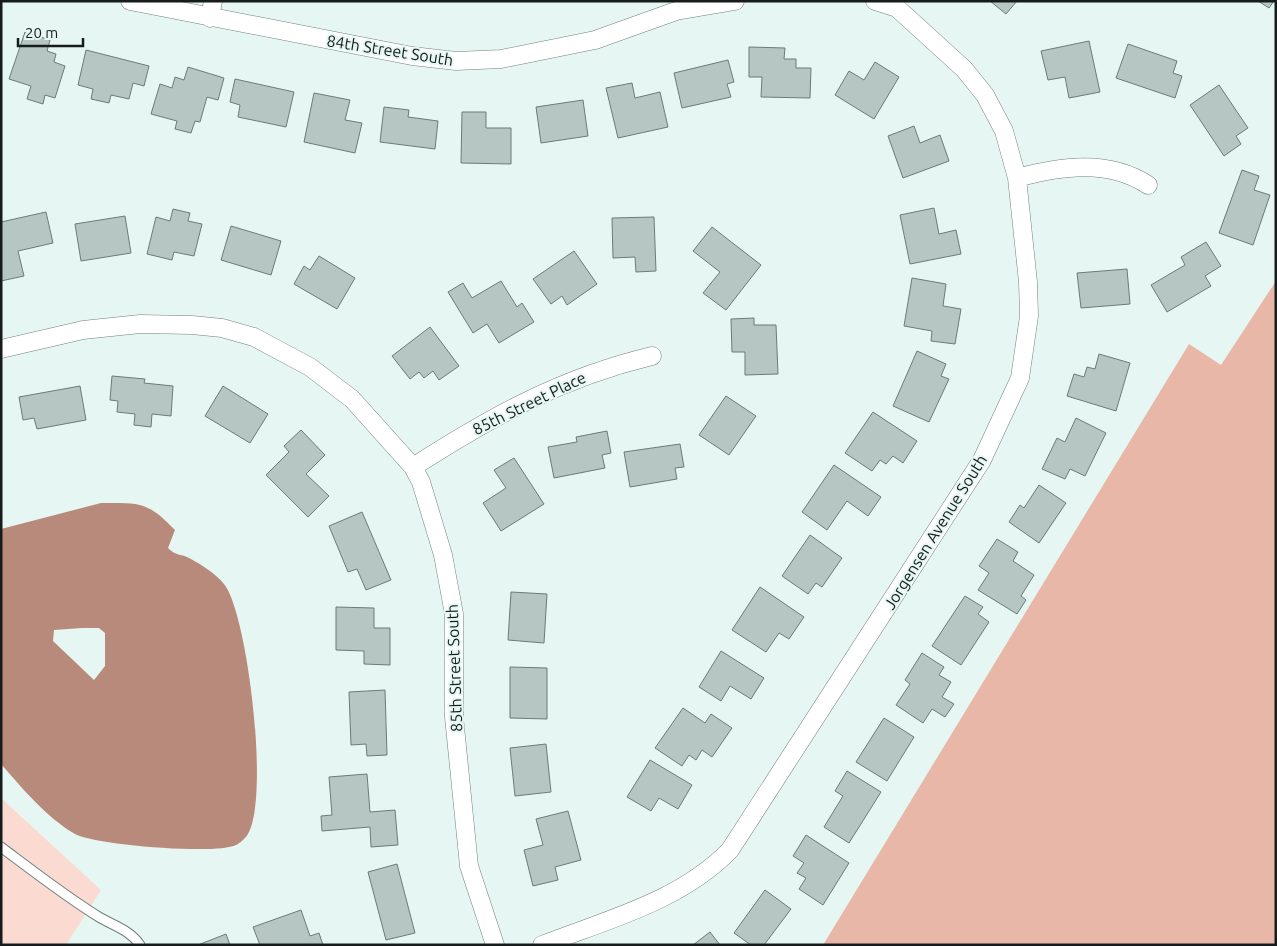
<svg xmlns="http://www.w3.org/2000/svg" width="1277" height="946" viewBox="0 0 1277 946" font-family="Ubuntu,sans-serif">
<style>
.green{fill:#fbdbd1}
.forest{fill:#e8b7a7}
.water{fill:#b88a7b;fill-rule:evenodd}
.building{fill:#b6c7c3;stroke:#6b7b77}
.lines{fill:none;stroke-linecap:round;stroke-linejoin:round}
.service-casing{stroke:#71817d;stroke-width:11}
.minor-casing{stroke:#71817d;stroke-width:19}
.service{stroke:#fff;stroke-width:9}
.minor{stroke:#fff;stroke-width:18}
.labels{text-anchor:middle;stroke-width:4;stroke-linejoin:round;paint-order:stroke}
.street-label{font-size:16px;fill:#161c1b;stroke:#e6f7f3}
</style>
<rect width="100%" height="100%" fill="#e6f7f3"/>
<path class="green" d="M1 798 101 890 66 945H1Z"/>
<path class="forest" d="M1276 281V945H823L1189 344 1221 365Z"/>
<path class="water" d="M101 503C140 503 147 501 175 530L168 548C177 557 181 553 191 559 202 565 216 574 224 584 248 613 272 811 245 838 243 840 239 844 236 845 217 855 95 845 75 834 46 817 23 789 1 764V529ZM82 628H99L105 633V666L94 680 53 641 54 630Z"/>
<path class="building" d="M990 1H1017L1006 14Z
M1258 1H1274L1269 8Z
M25 32 50 40 47 51 56 54 54 62 65 66 55 98 45 95 43 104 27 99 31 86 9 79Z
M1089 41 1100 92 1069 98 1065 77 1048 80 1041 51Z
M1128 44 1177 61 1173 73 1182 76 1175 98 1116 78Z
M749 47 785 48 784 59H796V68H811L810 98 761 97 762 77H749Z
M86 50 149 66 144 86 133 83 129 99 111 95 109 103 91 99 93 89 78 85Z
M728 60 734 82 727 84 731 97 682 108 674 73Z
M875 62 899 77 874 119 835 95 849 71 864 80Z
M188 67 224 78 218 100 207 97 200 122 195 121 191 133 175 129 177 121 151 114 160 84 172 88 175 77 184 80Z
M235 79 294 92 286 127 238 117 240 105 230 102Z
M632 83 635 98 660 92 668 127 618 138 606 88Z
M1219 85 1248 128 1236 136 1241 144 1224 156 1190 105Z
M314 93 350 100 345 120 362 123 355 153 304 142Z
M583 100 588 136 541 143 536 107Z
M384 107 409 110 408 117 438 121 435 149 380 142Z
M462 112H486V128H511V164L461 163Z
M914 126 920 143 940 135 949 161 903 178 888 136Z
M1242 170 1259 176 1254 190 1270 195 1253 245 1219 233Z
M934 208 939 234 956 230 961 254 910 264 900 215Z
M173 209 190 213 188 221 202 224 194 256 174 252 172 260 147 254 156 217 170 221Z
M46 212 53 243 18 251 24 276 1 281V222Z
M125 216 131 253 81 261 75 224Z
M654 217 656 271 636 272 635 257 613 258 612 218Z
M231 226 281 241 271 275 221 260Z
M712 227 761 265 726 310 703 293 720 272 693 251Z
M1206 242 1221 266 1205 276 1211 286 1167 312 1151 285 1185 265 1181 257Z
M574 251 597 284 567 305 562 296 551 304 533 279Z
M319 256 355 278 337 309 294 284 304 266 310 270Z
M1127 269 1130 304 1081 308 1077 273Z
M912 278 946 284 943 306 961 309 955 344 931 341 932 331 904 326Z
M501 281 517 307 522 303 534 322 499 343 487 324 473 333 448 292 463 283 472 298Z
M754 318V325H776L778 374 745 375V352H732L731 319Z
M430 327 459 366 439 380 433 371 424 378 419 372 410 379 392 356Z
M917 351 946 364 941 376 949 379 929 422 893 406Z
M1099 354 1130 363 1116 411 1067 396 1074 374 1084 377 1087 367 1095 369Z
M112 376 145 379 144 383 173 386 171 416 152 414 151 427 134 425 135 414 117 412 118 401 110 400Z
M80 386 86 420 37 429 34 418 23 420 19 397Z
M223 386 268 414 250 443 205 416Z
M726 396 756 416 729 455 699 435Z
M873 412 917 441 903 463 893 456 886 464 880 460 872 471 845 453Z
M1076 418 1106 433 1085 476 1070 469 1065 479 1042 469 1057 438 1065 442Z
M301 430 325 455 306 474 329 496 308 517 266 475 289 452 284 446Z
M607 431 611 453 602 455 605 468 554 478 548 447 577 442 576 437Z
M680 444 684 467 675 468 677 479 630 487 624 452Z
M514 458 544 504 501 531 483 503 506 488 494 470Z
M834 465 881 497 868 516 847 501 827 530 802 512Z
M1039 485 1066 503 1039 543 1009 522 1020 505 1024 508Z
M362 512 391 580 366 590 357 569 348 572 329 526Z
M810 535 842 558 822 587 816 583 808 594 782 576Z
M997 539 1018 552 1013 561 1034 575 1021 596 1026 600 1017 614 978 590 989 573 979 566Z
M760 587 804 617 789 639 779 633 766 652 732 630Z
M511 592 547 594 544 643 508 640Z
M965 596 983 607 978 614 989 622 961 665 932 646Z
M336 607 374 608V628H390V665L364 664V651L336 650Z
M721 651 764 678 751 699 730 686 721 701 699 687Z
M922 653 944 667 939 675 951 682 942 697 954 704 945 717 932 709 923 723 896 705 910 684 905 680Z
M510 667 547 668V719L510 718Z
M385 690 387 755 367 756 366 744 351 745 349 692Z
M683 708 705 723 711 714 732 728 712 757 702 750 696 760 689 755 682 766 655 748Z
M884 718 914 737 887 781 856 762Z
M546 744 551 792 515 796 510 748Z
M650 760 692 785 678 809 659 798 651 811 627 797Z
M847 771 881 792 849 843 824 827 843 796 835 791Z
M367 774 370 812 395 810 398 845 371 847 370 827 322 831 321 816 332 815 329 777Z
M568 811 581 860 555 867 558 880 533 886 524 850 543 845 536 819Z
M806 835 849 863 823 905 799 889 806 878 797 873 804 863 793 856Z
M397 864 415 933 386 940 368 872Z
M765 890 791 909 764 945H751L734 933Z
M301 910 310 936 319 933 323 945H260L253 927Z
M710 932 720 945H693Z
M226 934 230 945H198Z"/>
<g class="lines">
<g class="service-casing">
<path id="service" d="M1 847C33 871 65 896 99 917 114 926 130 930 140 945"/>
</g>
<g class="minor-casing">
<path id="minor" d="M130 1 412 56 456 61 501 59 595 40 676 11 735 1
M210 18 213 1
M1017 178C1061 166 1108 159 1148 185
M1 349 83 330 140 324 192 325 222 328 254 337 310 367 352 399 413 467 421 482 443 555 454 614V717L469 866 495 945
M413 467C491 417 560 378 652 356
M542 945C606 920 681 901 730 850L982 460 1020 378 1029 316 1028 282 1017 178 1004 131 985 95 964 69 897 8 875 1"/>
</g>
<use href="#service" class="service"/>
<use href="#minor" class="minor"/>
</g>
<g class="labels">
<g class="street-label">
<text transform="translate(390 50) rotate(9)" y="6">84th Street South</text>
<text transform="translate(529 403) rotate(-26)" y="6">85th Street Place</text>
<text transform="translate(935 532) rotate(-58)" y="6">Jorgensen Avenue South</text>
<text transform="translate(454 668) rotate(-92)" y="6">85th Street South</text>
</g>
</g>
<rect width="1277" height="946" fill="none" stroke="#161c1b" stroke-width="5"/>
<path d="M18 38v8h65v-8" fill="none" stroke="#161c1b" stroke-width="2.5"/>
<text x="25" y="38" font-size="15" fill="#161c1b" stroke="#e6f7f3" stroke-width="4" paint-order="stroke">20 m</text>
</svg>
